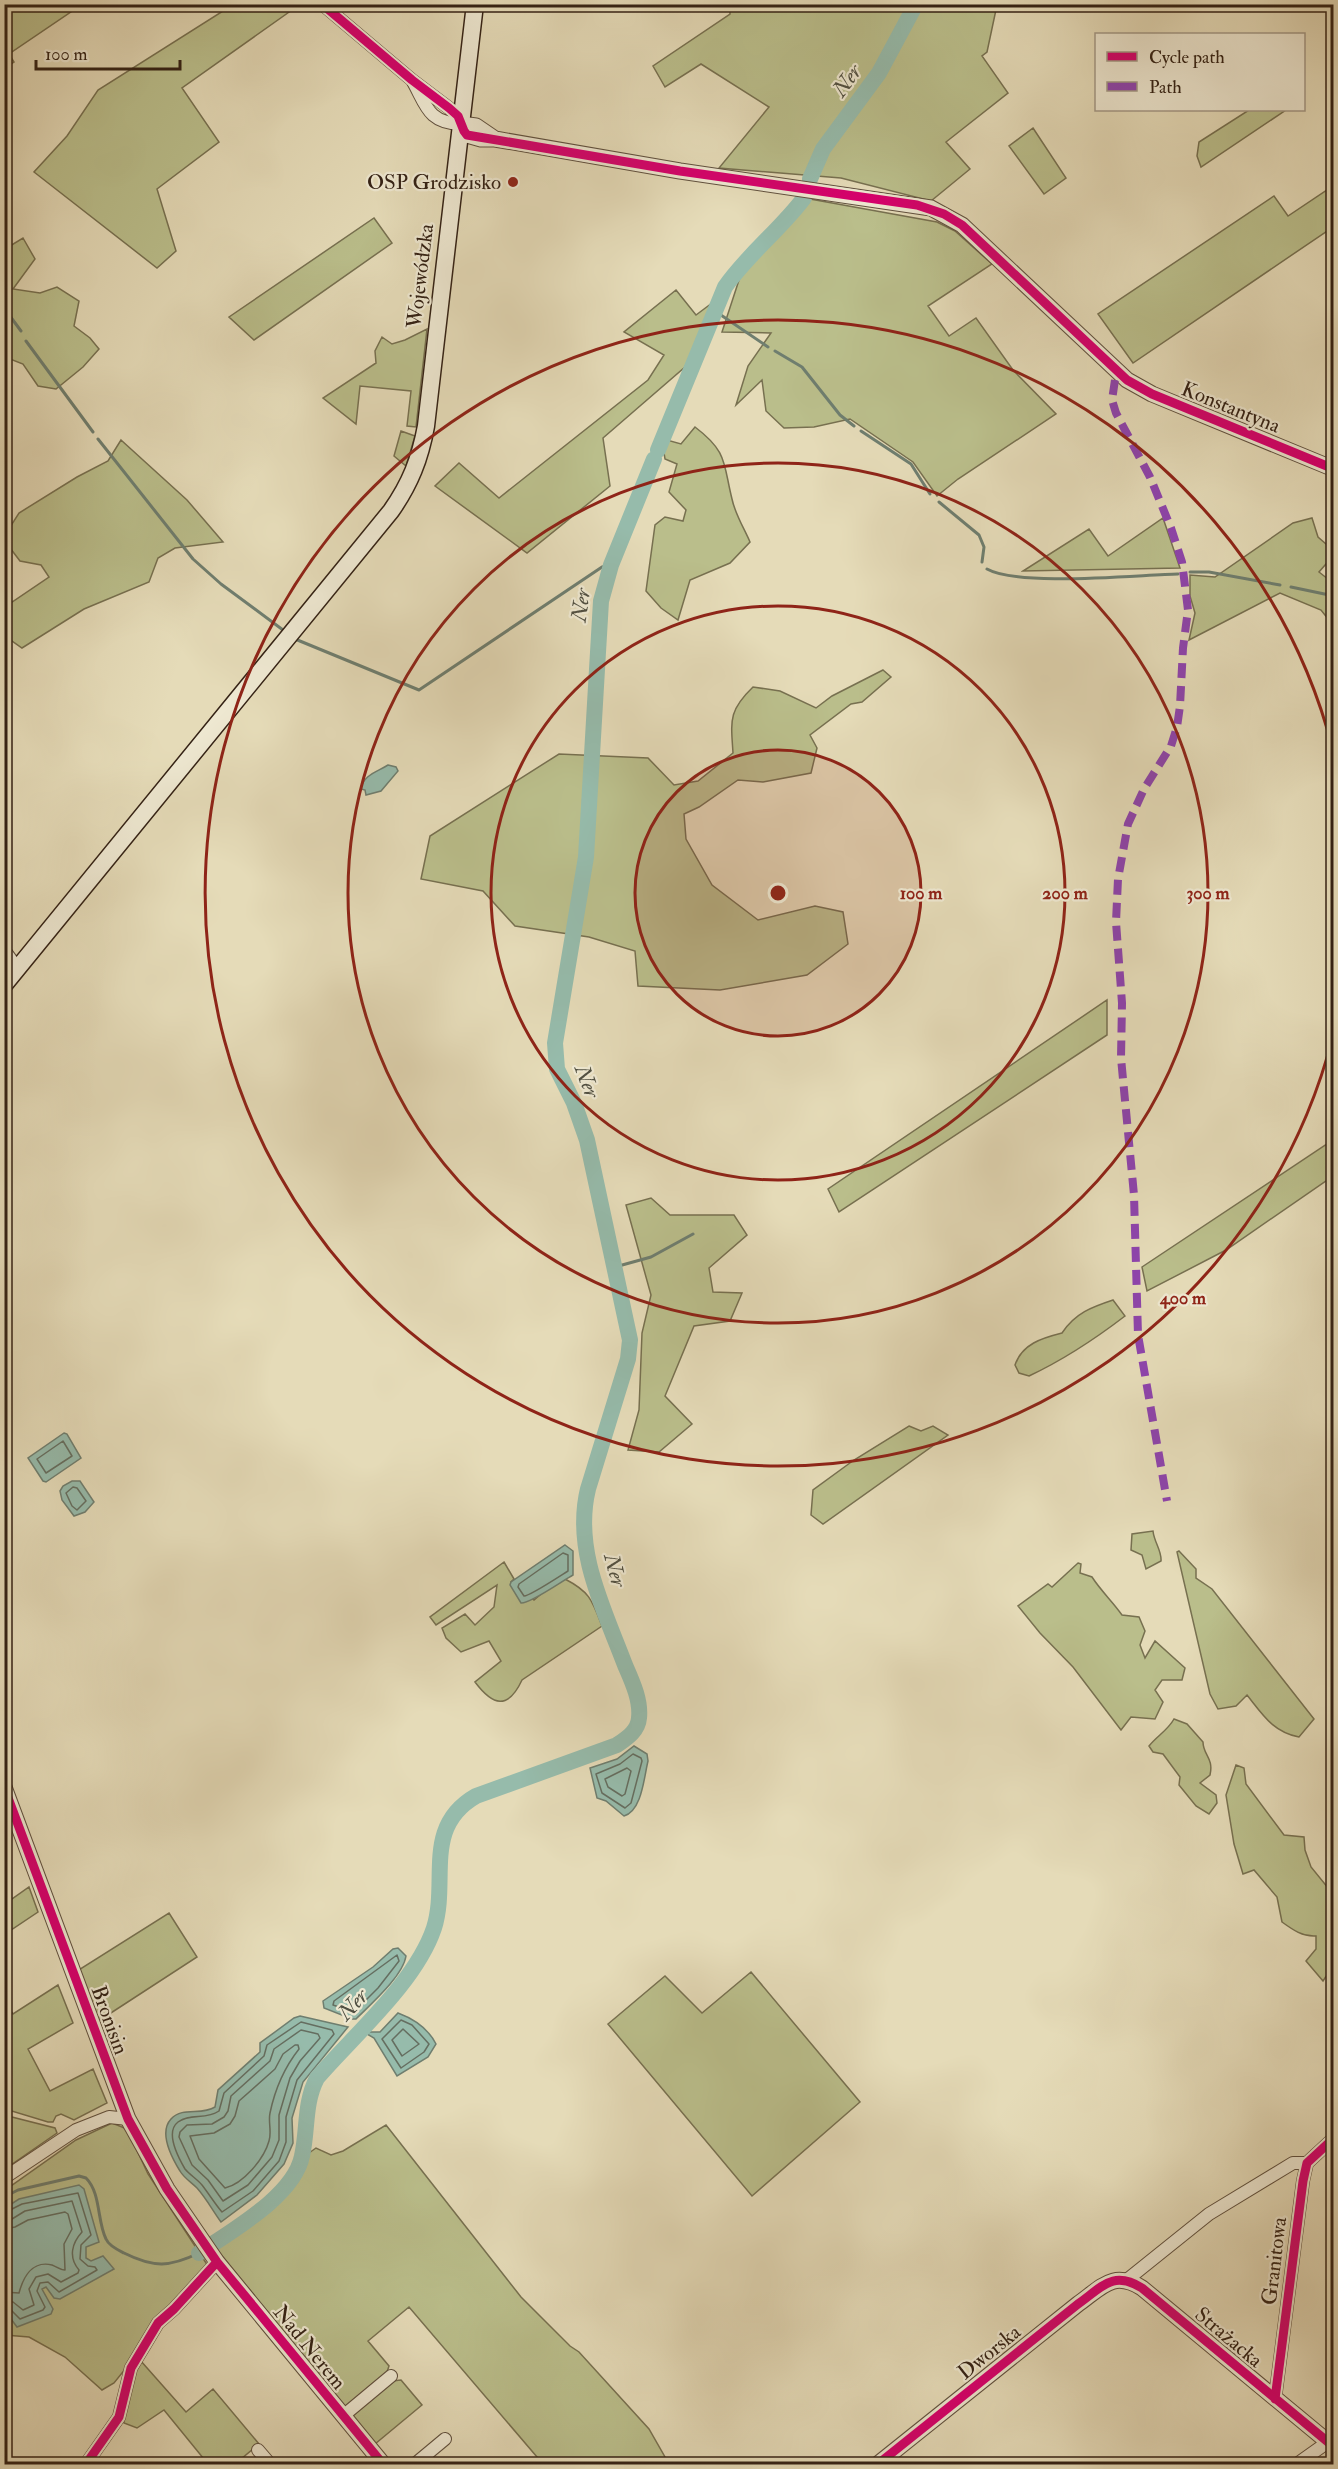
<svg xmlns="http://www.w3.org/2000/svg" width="1338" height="2469" viewBox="0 0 1338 2469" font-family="'IM FELL Double Pica',serif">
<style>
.green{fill:#babe8b;stroke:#777050;stroke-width:1.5}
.water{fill:#96bbab;stroke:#6f7e6f;stroke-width:1.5}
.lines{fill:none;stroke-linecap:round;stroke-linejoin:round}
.shore{stroke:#656e60;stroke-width:1.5}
.stream{stroke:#6f7e6f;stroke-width:3}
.river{stroke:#96bbab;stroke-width:16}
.minor-casing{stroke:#60503e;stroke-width:14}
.tertiary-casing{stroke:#60503e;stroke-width:17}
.secondary-casing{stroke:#342215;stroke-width:19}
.minor{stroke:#eee8d1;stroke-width:12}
.tertiary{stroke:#eee8d1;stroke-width:15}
.secondary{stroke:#eee8d1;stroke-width:16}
.quiet{stroke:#8e44ad;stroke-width:8;stroke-dasharray:15 8;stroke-linecap:butt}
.cycleway-casing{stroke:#eee8d1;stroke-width:13}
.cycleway{stroke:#d6006c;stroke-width:9}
.ring{fill:none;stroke:#8f2418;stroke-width:3}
.poi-dot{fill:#8f2418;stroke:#eee8d1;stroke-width:2}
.labels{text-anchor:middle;stroke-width:4.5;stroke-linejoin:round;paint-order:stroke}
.poi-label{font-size:21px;fill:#342215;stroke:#eee8d1;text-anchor:end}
.street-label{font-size:21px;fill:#342215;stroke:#eee8d1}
.water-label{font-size:22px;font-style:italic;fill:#515042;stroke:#eee8d1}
.centre{fill:#8f2418;stroke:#eee8d1;stroke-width:3}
.ring-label{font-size:18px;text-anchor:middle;font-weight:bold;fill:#8f2418;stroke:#eee8d1;stroke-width:4.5;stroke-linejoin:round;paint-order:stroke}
</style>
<rect width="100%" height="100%" fill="#e5dbb8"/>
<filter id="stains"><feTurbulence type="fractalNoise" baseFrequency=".00333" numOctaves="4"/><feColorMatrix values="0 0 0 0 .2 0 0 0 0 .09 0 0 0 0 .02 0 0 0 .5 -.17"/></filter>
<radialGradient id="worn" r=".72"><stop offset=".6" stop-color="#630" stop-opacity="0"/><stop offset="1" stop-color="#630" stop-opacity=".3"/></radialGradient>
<path class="green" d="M5 4H81V5L9 54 14 62 5 68Z
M234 4 299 5 182 88 219 142 157 189 176 251 157 268 34 172 67 136 98 90Z
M730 5H997L987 52 982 56 1008 93 946 142 970 169 931 201 841 178 719 168 769 107 701 64 665 87 653 66 730 14Z
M1249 110H1286L1201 167 1197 156 1199 142Z
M1033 128 1066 178 1044 194 1009 146Z
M1333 186V227L1133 363 1098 314 1274 196 1288 216Z
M810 199 937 222 955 231 992 264 928 306 949 336 976 318 1013 370 1056 414 958 479 937 496 913 462 850 419 814 427 784 428 766 411 762 380 736 405 748 366 771 333 722 332 740 277Z
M374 218 392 243 254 340 229 317Z
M23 238 35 259 13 289 40 293 57 287 79 301 74 326 90 338 99 349 83 367 56 389 38 386 23 364 5 357V249Z
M676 290 696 315 716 300 685 367 603 438 610 486 527 553 435 486 459 463 499 498 648 380 664 355 624 332Z
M427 329 416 427 407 426 411 391 360 386 356 424 323 398 376 363 375 351 382 337 392 344 405 340Z
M695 427C728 452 723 463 732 499 735 514 744 528 750 542L730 563 690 580 678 620 661 608 646 591 655 525 665 517 683 521 686 510 669 492 677 464 665 459 663 446 667 440 681 444Z
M401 431 415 436 406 466 394 456Z
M121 440 187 500 223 542 175 548 158 558 149 582 84 609 22 648 5 636V607L49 577 41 565 20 561 4 540 5 535 19 513 77 477 108 461Z
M1163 518 1180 568 1023 571 1089 529 1108 556Z
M1312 518 1318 537 1333 550V556L1319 572 1333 583V625L1321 610 1280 593 1189 640 1195 613 1190 596V575L1215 577 1293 523Z
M883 670 891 677 862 702 851 704 810 735 817 748 811 773 763 782 738 780 699 807 684 814 686 839 712 885 758 920 815 906 843 912 848 944 807 975 720 990 638 986 635 951 589 937 515 926 483 891 421 879 430 836 559 754 648 758 674 785 698 781 733 753C731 721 728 711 753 687L780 691 816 708 832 696Z
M1107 1000V1035L839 1212 828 1189Z
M1333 1140V1176L1226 1250 1147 1291 1142 1267Z
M651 1198 670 1215H734L747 1235 709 1268 713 1292 742 1293 730 1321 694 1326 665 1396 692 1424 659 1452 628 1450 639 1410 642 1333 651 1295 626 1205Z
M1113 1300 1125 1316C1095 1339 1063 1360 1029 1376L1019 1373 1015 1365C1022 1344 1042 1338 1062 1333 1075 1313 1092 1307 1113 1300Z
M909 1426 921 1431 933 1426 948 1435 823 1524 811 1515 813 1490 854 1460Z
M1153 1531C1154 1542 1162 1551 1161 1561L1146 1569 1142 1555 1131 1550 1132 1534Z
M1179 1551 1196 1569V1578L1212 1589 1314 1719 1299 1737C1273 1732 1263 1715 1247 1695L1236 1706 1218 1709 1210 1694 1177 1552Z
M504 1562 514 1579 511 1582 534 1600 547 1589 565 1579C590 1592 592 1600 602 1626L522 1680C508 1710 493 1706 475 1682L501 1661 489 1641 461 1652 446 1638 442 1628 465 1614 475 1625 494 1607 497 1585 436 1625 430 1617Z
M1078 1563 1081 1564 1080 1573 1092 1577C1101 1591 1113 1602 1122 1615L1139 1617 1145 1631 1140 1645 1145 1658 1155 1641 1185 1668 1182 1680H1162L1155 1690 1163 1702 1155 1719 1131 1717 1121 1730 1073 1667 1040 1633 1018 1606 1048 1584 1052 1587Z
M1174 1719 1187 1724 1203 1742C1203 1755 1214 1758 1210 1775L1200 1783 1216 1795 1217 1803 1209 1814 1196 1806 1179 1785 1180 1777 1163 1754 1153 1752 1149 1746C1157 1736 1168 1730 1174 1719Z
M1236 1765 1244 1768 1246 1784 1284 1835 1304 1837 1305 1850 1311 1867 1333 1894V1966L1323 1981 1306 1961 1316 1949V1936C1303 1937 1293 1930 1282 1922L1277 1897 1254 1870 1243 1874 1234 1844 1226 1795Z
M29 1887 38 1912 5 1934V1904Z
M169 1913 197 1957 97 2022 77 1971Z
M751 1972 860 2102 752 2196 608 2024 665 1976 702 2013Z
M58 1985 73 2023 28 2049 50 2091 93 2069 107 2103 74 2120 61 2114 56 2116 53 2122H48L5 2109V2002L13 2014Z
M4 2115 55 2128 57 2133 5 2169Z
M112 2123 127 2129 148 2174 208 2266 114 2383 102 2390 65 2357 29 2337 5 2335 4 2191 76 2140Z
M386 2125 521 2297 570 2346 579 2352 649 2429 669 2464H543L409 2307 368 2341 389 2366 386 2375 346 2408 214 2246 270 2209 309 2153 316 2148 331 2155 343 2151Z
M140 2360 186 2412 213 2389 259 2444 235 2464H208L164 2410 137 2428 124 2423C122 2402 129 2379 140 2360Z
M401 2380 422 2405 375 2444 351 2415 392 2381Z"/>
<path class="water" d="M388 765 396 767 398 771 381 791 366 795 365 790 361 789C363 775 377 772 388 765Z
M64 1433 67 1434 81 1458 46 1482 43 1481 28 1458Z
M72 1481H80L94 1502 85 1512 74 1516 62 1500 60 1491 63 1486Z
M565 1545 573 1551V1575C562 1581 530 1604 521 1603L510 1585 511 1582Z
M634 1746 647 1754 648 1761C644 1777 642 1811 624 1816L606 1801 597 1798 590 1768 617 1759Z
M398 1948 406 1956C403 1976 371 2004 356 2019H352L324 2008 323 2001 373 1967 393 1949Z
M398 2013C414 2019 428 2028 436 2044L428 2057 397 2076 374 2038 367 2034 370 2032H380Z
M300 2016 348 2027 303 2082 292 2118 293 2143 284 2164 257 2195 221 2222C213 2211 206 2198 197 2188 191 2182 184 2178 180 2171 172 2158 158 2133 171 2119 183 2106 201 2116 215 2107L218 2090 260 2052V2043L294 2018Z
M79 2185 84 2189 99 2242 86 2247V2258L91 2261 103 2256 114 2269 60 2299 54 2298 46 2287 42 2289 53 2309 51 2314 17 2327 5 2311V2208L19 2199Z"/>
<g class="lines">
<path class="shore" d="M63 1441 72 1456 46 1473 37 1459Z
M73 1487 77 1488 86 1501 77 1510 72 1506 66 1493Z
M563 1553 568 1555V1571C560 1576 530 1596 524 1596L518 1587 519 1584Z
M633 1754 641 1758 642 1761 631 1803 625 1808 602 1793 596 1774 620 1764Z
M627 1768 631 1771 625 1794 622 1796 608 1787 605 1779Z
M397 1955 399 1961 378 1988 354 2012 333 2005 334 2001Z
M401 2020 412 2025 429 2044 424 2052 401 2068 382 2039Z
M301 2022 332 2030 334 2034 297 2080 286 2117V2142L279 2161 253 2191 222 2212C215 2204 209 2194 202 2185 197 2179 190 2175 185 2169 178 2157 165 2132 178 2122 190 2113 206 2120 219 2111L224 2093 264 2056 267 2045Z
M403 2029 419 2044 402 2056 392 2040Z
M301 2030 318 2034 320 2038 300 2061 290 2078 279 2115V2140L272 2157 248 2185 223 2201 208 2180 192 2165 179 2137 180 2132 187 2125 212 2124 224 2117 228 2111 231 2096 270 2061 274 2049Z
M295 2045H298L299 2049C284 2068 275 2089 270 2113 268 2122 272 2132 269 2141 264 2159 243 2184 225 2188L199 2159 190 2136 214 2133 230 2124 235 2116 239 2101 275 2069 283 2054Z
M4 2213 22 2204 78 2193 91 2235 81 2245 80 2259 88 2266 95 2267 97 2270 59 2292 48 2282 40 2283 37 2291 45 2307 43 2310 20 2319 11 2310 4 2308
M4 2220 12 2219 25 2211 72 2201 82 2232C72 2243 68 2257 79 2270L78 2273 61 2282 48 2274 36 2277 29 2289 34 2305 23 2310 13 2302 4 2301
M4 2229 15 2227 28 2220 65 2212 68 2214 72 2229 64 2244 65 2270C60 2270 57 2267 52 2265 32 2260 23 2278 19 2293L4 2292"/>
<path class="stream" d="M4 308 21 331
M715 311 768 347
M26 341 93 432
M775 351 802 367 840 415 854 426
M861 431 911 464 930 494
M98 439 193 559 221 584 283 630
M939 502 979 535 984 547 982 562
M987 569C1019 587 1136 575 1178 574
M1190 572H1209L1280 585
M1291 587 1334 596
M295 639 419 690 602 567 611 565
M615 1267 651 1257 693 1234
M4 2197 18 2190 79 2176 86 2178C101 2193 97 2221 106 2239 109 2246 118 2250 124 2253 154 2268 170 2267 199 2253"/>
<path class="river" d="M810 179 823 149 879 73 916 4
M658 450 725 287C747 255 780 230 804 198
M199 2253C231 2231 294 2196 302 2156 308 2129 304 2103 317 2078 354 2035 416 1982 434 1928 449 1881 422 1827 476 1796L617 1745C627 1738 638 1731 639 1718 641 1700 632 1681 625 1665 604 1609 573 1550 588 1489L628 1359 630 1340 587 1140 574 1103 557 1069 555 1043 586 857 601 601 611 565 654 459"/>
<g class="minor-casing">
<path id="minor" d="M322 4 412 80 449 108 458 116 461 124C427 123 426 104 412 80
M4 950 18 969
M4 2178 76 2130 109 2117 128 2119
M1128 2279 1209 2214 1293 2163H1307
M1275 2399 1303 2181 1307 2163 1334 2138
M343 2416 391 2376
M258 2450 270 2464
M86 2464 119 2417 131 2368 158 2323 174 2309 217 2262
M415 2464 445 2439
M1297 2464 1328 2442"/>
</g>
<g class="tertiary-casing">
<path id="tertiary" d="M495 139 476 126 461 124 467 135 481 139H495L680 171 931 208 962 225 1127 380 1152 394 1334 469
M4 1787 128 2119 167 2189 217 2262 383 2464
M878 2464 1078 2304C1102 2287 1113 2270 1142 2288L1334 2447"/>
</g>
<g class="secondary-casing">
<path id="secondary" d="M4 985 391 511C410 484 420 459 426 426L475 4"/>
</g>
<use href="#minor" class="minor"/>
<use href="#tertiary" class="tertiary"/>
<use href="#secondary" class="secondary"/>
<path class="quiet" d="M1115 380 1112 400 1116 413 1150 477 1171 528 1182 562 1188 610 1183 648 1180 706 1177 727 1171 746 1144 789 1128 824 1118 879 1116 922 1122 1003 1121 1058 1134 1195 1138 1335 1167 1501"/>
<g class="cycleway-casing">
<path id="cycleway" d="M322 4 412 80 449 108 458 116 464 131 467 135 680 171 917 205 944 214 962 225 1127 380 1152 394 1334 469
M4 1787 128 2119 167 2189 217 2262 383 2464
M1275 2399 1303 2181 1307 2163 1334 2138
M86 2464 119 2417 131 2368 158 2323 174 2309 217 2262
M878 2464 1078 2304C1102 2287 1113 2270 1142 2288L1334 2447"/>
</g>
<use href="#cycleway" class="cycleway"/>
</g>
<circle cx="778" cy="893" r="143" fill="#8f2418" fill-opacity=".12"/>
<g class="ring">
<circle cx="778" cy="893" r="143"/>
<circle cx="778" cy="893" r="287"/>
<circle cx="778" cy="893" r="430"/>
<path d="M1333 1036A573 573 0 1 1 1333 750"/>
</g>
<circle class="poi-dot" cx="513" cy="182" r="6"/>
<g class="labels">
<g class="poi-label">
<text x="501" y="189">OSP Grodzisko</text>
</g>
<g class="street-label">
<text transform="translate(420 276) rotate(-83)" y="7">Wojewódzka</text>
<text transform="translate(1231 407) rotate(22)" y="7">Konstantyna</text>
<text transform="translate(110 2020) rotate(70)" y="7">Bronisin</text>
<text transform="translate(1274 2261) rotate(-83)" y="7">Granitowa</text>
<text transform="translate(1229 2337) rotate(40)" y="7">Strażacka</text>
<text transform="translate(310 2347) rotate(51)" y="7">Nad Nerem</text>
<text transform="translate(989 2352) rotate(-39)" y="7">Dworska</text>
</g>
<g class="water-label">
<text transform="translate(846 80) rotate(-54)" y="8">Ner</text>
<text transform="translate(580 605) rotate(-82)" y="8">Ner</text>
<text transform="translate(588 1081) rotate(69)" y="8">Ner</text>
<text transform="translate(616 1570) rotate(75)" y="8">Ner</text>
<text transform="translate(352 2004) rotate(-48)" y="8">Ner</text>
</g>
</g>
<circle cx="778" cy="893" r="9" class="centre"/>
<g class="ring-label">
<text x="921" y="899">100 m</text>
<text x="1065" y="899">200 m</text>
<text x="1208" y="899">300 m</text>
<text x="1183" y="1304">400 m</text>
</g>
<rect width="1338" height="2469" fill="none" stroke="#e5dbb8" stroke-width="24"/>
<rect x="6" y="6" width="1326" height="2457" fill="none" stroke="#342215" stroke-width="3"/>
<rect x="12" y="12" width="1314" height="2445" fill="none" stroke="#342215" stroke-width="1.5"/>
<rect x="1095" y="33" width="210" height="78" fill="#eee8d1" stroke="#a49986" stroke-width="1.5"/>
<rect x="1107" y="52" width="30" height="9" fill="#d6006c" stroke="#a49986" stroke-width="1.5"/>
<text x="1149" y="63" font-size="18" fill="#342215">Cycle path</text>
<rect x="1107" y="82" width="30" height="9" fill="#8e44ad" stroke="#a49986" stroke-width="1.5"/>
<text x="1149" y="93" font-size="18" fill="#342215">Path</text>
<path d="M36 60v9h144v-9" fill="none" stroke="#342215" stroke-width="3"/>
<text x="45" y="60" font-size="18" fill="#342215" stroke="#eee8d1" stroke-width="4.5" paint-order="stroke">100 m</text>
<rect width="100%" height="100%" filter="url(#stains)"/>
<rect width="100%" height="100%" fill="url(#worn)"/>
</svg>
